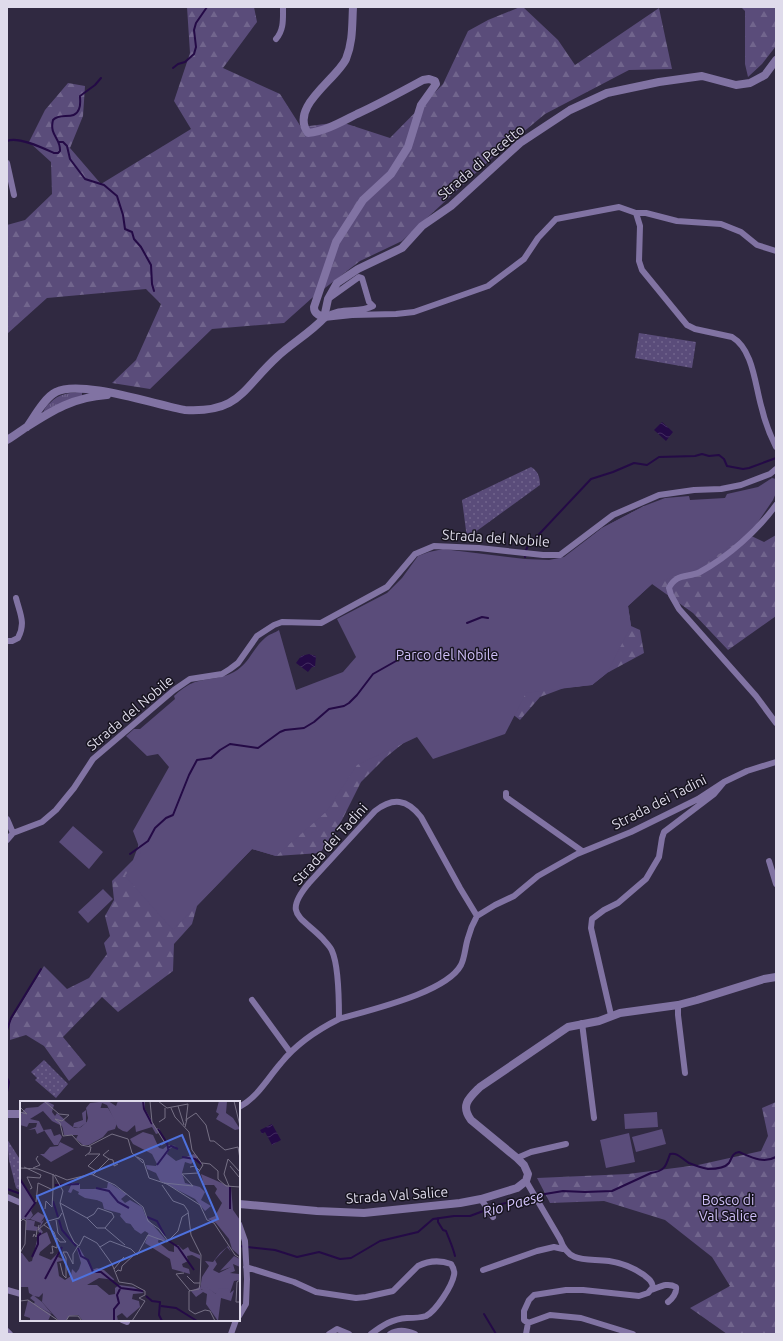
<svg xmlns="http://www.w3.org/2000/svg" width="783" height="1341" viewBox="0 0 783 1341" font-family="Ubuntu,sans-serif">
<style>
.grass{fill:url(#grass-tufts)}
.forest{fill:url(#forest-firs)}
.park{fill:#5a4c7a}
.garden{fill:url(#garden-dots)}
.water{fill:url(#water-waves)}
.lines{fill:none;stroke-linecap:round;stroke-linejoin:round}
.stream{stroke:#240a46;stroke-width:2}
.minor{stroke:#8173a3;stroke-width:6}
.tertiary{stroke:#8173a3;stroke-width:8}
.labels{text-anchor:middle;stroke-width:3;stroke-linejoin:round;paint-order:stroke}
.street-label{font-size:14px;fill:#dfdbeb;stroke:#17141f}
.park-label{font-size:14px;fill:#cfbff8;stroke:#17141f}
.water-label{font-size:15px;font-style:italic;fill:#d4c4fd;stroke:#17141f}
.inset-river{fill:none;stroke:#240a46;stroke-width:2}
.inset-road{fill:none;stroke:#767085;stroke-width:1}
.view{fill:#4e71dd;fill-opacity:0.15;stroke:#4e71dd;stroke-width:2}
.inset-edge{fill:none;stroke:#dfdbeb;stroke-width:2}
</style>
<defs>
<pattern id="grass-tufts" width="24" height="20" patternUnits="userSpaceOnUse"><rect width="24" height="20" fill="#5a4c7a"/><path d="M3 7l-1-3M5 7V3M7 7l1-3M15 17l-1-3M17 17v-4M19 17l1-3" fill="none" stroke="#71658d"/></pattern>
<pattern id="forest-firs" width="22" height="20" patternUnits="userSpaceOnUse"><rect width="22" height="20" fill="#5a4c7a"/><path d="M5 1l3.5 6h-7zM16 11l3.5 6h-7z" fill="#71658d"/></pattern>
<pattern id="garden-dots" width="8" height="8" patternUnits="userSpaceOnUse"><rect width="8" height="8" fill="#5a4c7a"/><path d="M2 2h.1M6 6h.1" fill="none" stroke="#71658d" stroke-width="1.8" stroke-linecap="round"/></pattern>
<pattern id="water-waves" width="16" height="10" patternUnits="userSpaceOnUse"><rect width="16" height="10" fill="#240a46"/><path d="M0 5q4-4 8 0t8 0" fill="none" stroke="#432d61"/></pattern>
</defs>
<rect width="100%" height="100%" fill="#302941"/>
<path class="grass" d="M82 392V396L43 414C44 409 46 406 50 403 59 393 69 393 82 392Z"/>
<path class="forest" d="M187 7H254L257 22 223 68 280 94 301 127 341 122 390 138 443 84 468 31 488 20 520 7H523L558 40 575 65 659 8 672 69 629 70 545 114 492 158 402 241 360 261 312 298 284 323 212 329 150 389 112 383 136 360 161 304 146 289 47 298 7 334V225L25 220 52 194 51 162 29 142 45 110 68 83 85 86 83 116 70 148 101 184 191 129 174 101 190 53Z
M741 7H776V46L762 64 748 77 745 64V11Z
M644 506 672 519 722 522 764 542 776 535V616L728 650 693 613 652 584 628 606 631 626 640 630 644 653 607 673 592 685 564 688 540 697 520 720 498 703 422 728 385 758 361 782 342 820 320 853 276 856 252 849 197 906 192 924 174 944 173 971 118 1012 102 997 63 1037 86 1065 69 1081 44 1046 26 1035 10 1040V1022L44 966 67 989 89 978 107 954 104 943 110 936 105 916 114 900 112 881 133 860 145 828 254 719 533 584 602 528Z
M776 1102V1334H727L690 1308 730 1286 712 1257 665 1220 604 1201 550 1203 537 1178 628 1174 698 1165 761 1151 768 1136 762 1108Z"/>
<path class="park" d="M772 478 776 479V493L773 500 752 531 730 547 694 570 652 584 628 606 631 626 607 673 592 685 526 693 505 734 433 759 417 737 357 765 326 812 276 856 252 849 173 930 125 876 141 852 133 831 169 767 158 754 147 756 126 736 134 729H140L175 699 174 696C180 690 187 685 195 682 208 678 222 679 234 672 249 664 253 648 265 638 269 634 275 633 279 630L296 690 343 672 356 657 337 619 387 593 402 578 418 556 429 552 443 549 525 559 549 560 564 557 602 528 644 506 665 498 689 496 690 500 725 498 727 494 758 487Z
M73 826 103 852 89 869 59 842Z
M103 889 113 899 88 923 78 912Z
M657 1112 658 1127 625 1129 624 1114Z
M662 1129 666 1144 636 1152 632 1137Z
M629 1133 635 1162 606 1168 600 1140Z"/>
<path class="garden" d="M639 333 696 342 692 368 635 358Z
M531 467C538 471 540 477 540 485L467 538 462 500Z
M44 1060 68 1084 56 1098 35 1080 37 1078 31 1072Z
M7 1139 21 1161V1191L16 1188 9 1160Z"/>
<path class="water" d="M662 422 673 432 666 441 654 430Z
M309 654 316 656 315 667H312L308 672 296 663 301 656Z
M272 1124 281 1140 272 1145 265 1132 262 1134 260 1130Z"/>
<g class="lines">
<path class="stream" d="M173 68 178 64 185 62 194 54 196 47 194 30 196 23 207 7
M7 141C18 136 43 148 54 153H58L60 151C61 138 49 136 53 120 60 112 75 121 79 109 81 105 80 100 80 96L95 85 101 78
M59 142H63L67 146 70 159 85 179 104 185 117 196 123 215 125 229 132 232 134 239 141 247 151 265 152 284 154 291
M525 557 526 550 528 546 591 479 613 472 634 463 647 465 659 457 695 456 702 454 709 456 719 455 724 459 727 466 743 469 749 468 776 458
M467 623 482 617 488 618
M130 854 148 841 155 828 166 818 173 815 189 775 197 760 211 758 220 750 230 744 258 748 280 732 285 730 304 728 314 722 329 709 344 706 349 703 357 695 373 674 396 661
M7 1030 11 1018 41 969
M7 1078 9 1082 7 1092
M7 1189 21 1194
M438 1218V1222L443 1230 446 1231C449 1239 453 1247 455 1256
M239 1246 275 1250 297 1257 319 1252 340 1259 351 1258 380 1241 418 1232 433 1219 454 1216H470L502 1204 539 1195 563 1191 585 1192 612 1191 651 1173C665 1171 666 1166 670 1154 678 1152 683 1160 689 1163 694 1165 703 1168 708 1169 714 1169 724 1169 729 1163 732 1158 732 1153 739 1152 751 1157 763 1164 776 1157
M484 1314 496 1334"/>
<path class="minor" d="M276 39C284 30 283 19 283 7
M7 163 14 195
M636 213 640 226 639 261 642 270 687 325 695 329 732 337C754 350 755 387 762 409 765 422 770 435 776 447
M326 317C341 306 358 314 373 306L369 302 362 278 359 277 331 297
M324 318 352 315 396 314 414 312 488 286 524 259 538 238 556 219 619 207 636 213H646L677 221 721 224 741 232 757 245 776 251
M776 505C758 530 728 557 700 572 688 578 676 573 669 588L671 595 679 609 756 696 776 723
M7 641H12L18 638C26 623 20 614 16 598
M506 793V797L510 800 582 851
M7 819 13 833
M7 840 13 833 42 822 56 810 74 788 93 759 174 690 190 679 222 674 230 669 238 663 257 636 274 625 282 622 321 623 387 587 415 554 434 546 479 548 543 555H560L613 515 659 495 694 490 721 489 741 485 770 474 776 469
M769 861 776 884
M252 1000 290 1052
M678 1005V1015L685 1073
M611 1015 591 928 592 919 604 910 618 903 646 879 659 857 662 838 664 832 714 794 724 782 747 771 776 762
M339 1019C369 1010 446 993 461 965 465 957 465 947 468 938 470 930 473 923 477 916
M582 1023 594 1118
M239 1107C258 1097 267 1079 281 1063 297 1043 317 1030 339 1019 339 1001 339 966 332 951 330 946 326 943 323 939 301 916 282 915 309 883L375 811C393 797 407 799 421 817L460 888 477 916 495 905 514 896 538 876 577 854 631 832 698 799 724 782
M517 1158 531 1152 566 1144
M526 1181 560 1239C569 1265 588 1258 609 1261 622 1263 634 1268 644 1275 649 1279 652 1281 653 1287L648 1293 639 1296 583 1290H566L534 1295 529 1300 524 1311V1320L528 1323 550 1315 581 1318 633 1334
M7 1197 21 1203
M481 1199 493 1217
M239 1224 245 1241 247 1279 246 1304 239 1316
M246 1267 294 1282 316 1292 356 1298 366 1297 393 1291 418 1266C428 1261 440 1260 451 1264 453 1267 455 1271 454 1275 452 1286 436 1311 426 1316 420 1318 414 1318 407 1318 392 1319 383 1325 371 1334
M483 1270 537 1251 554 1247 563 1249
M7 1290 21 1294
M651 1290C660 1287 667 1282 676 1287 677 1293 672 1299 668 1302
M122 1320 127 1322
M7 1331 10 1334
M231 1334 236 1320
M329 1334 337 1329 349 1334
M390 1334C398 1329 406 1330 415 1334
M526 1334 528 1323"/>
<path class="tertiary" d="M324 318C319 315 314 314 314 307L336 242 363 200 391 174 408 147 421 105 436 84 435 81 429 79 423 80C401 92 379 104 357 114 341 122 326 131 308 133 289 107 336 80 346 59 353 42 352 25 353 7
M324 318 328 299 337 283 358 269 402 248 422 226 451 206 520 143 570 110 607 93 659 82 702 76 736 85 750 83 765 75 776 60
M27 427C34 417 45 397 56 392 80 379 156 405 185 410 240 413 242 389 277 357 292 343 310 333 324 318
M7 440C14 436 19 432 25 428 53 410 74 397 107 395
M7 1114H21
M239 1204 317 1211 364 1213 460 1203 481 1199 517 1188 526 1181 528 1174 524 1165 517 1158 471 1120C460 1105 469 1098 480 1087L568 1027 599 1021 620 1013 678 1005 697 1000 764 979 776 977"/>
</g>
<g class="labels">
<g class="street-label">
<text transform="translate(481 162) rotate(-40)" y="5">Strada di Pecetto</text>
<text transform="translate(496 538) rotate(4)" y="5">Strada del Nobile</text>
<text transform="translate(130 713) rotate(-40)" y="5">Strada del Nobile</text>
<text transform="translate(659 802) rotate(-27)" y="5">Strada dei Tadini</text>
<text transform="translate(330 844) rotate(-48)" y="5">Strada dei Tadini</text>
<text transform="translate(397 1195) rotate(-4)" y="5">Strada Val Salice</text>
</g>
<g class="park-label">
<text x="447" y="660">Parco del Nobile</text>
<text x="728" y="1205">Bosco di<tspan x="728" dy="16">Val Salice</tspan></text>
</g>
<g class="water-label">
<text transform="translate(513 1204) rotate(-16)" y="5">Rio Paese</text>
</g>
</g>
<g transform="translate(20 1101)">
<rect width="220" height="220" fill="#302941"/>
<path d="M6 118 15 120 14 125 18 126 17 130 6 129ZM208 145 211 151 207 146 195 159 197 163 193 169 199 172 211 166 200 170 214 155 220 158V166L213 163 215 170 210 172 219 173 220 179 214 180 210 192 196 193 188 188H180L182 176 189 165 185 160 193 161 200 152Z" fill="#5a4c7a"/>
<path d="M26 0 34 4 32 11 35 15 37 12 44 18 46 23 57 28 66 24 68 17 66 7 70 2 88 0 96 5 98 0H125V8L136 27 140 28 139 32 136 33 132 26 116 31 115 24 107 31 103 30 98 27 87 4 82 2 78 16 58 34 46 33 42 25 32 20 23 10 10 18 19 20 24 30 17 33 15 28 8 29 16 26 17 22H9L7 26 0 24V14L6 7 18 6ZM199 0H207L206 12 213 17 220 28 215 29 196 18 199 13 196 11ZM123 31 133 34 139 47 143 48 148 44 156 45 149 48 147 53 156 60 174 53 178 56 171 63 165 61 162 72 165 82 180 86 185 91 181 99 191 105 185 110 175 98 140 80 136 72 127 68 126 64 136 65 137 63 132 53 113 43 110 38ZM40 41 54 48 31 61 20 53H24L30 46 38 45ZM181 73 211 86 213 109 220 119V155L212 148 209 138 196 122 188 118 195 115 202 102 195 92 197 88 194 84H184ZM0 78 15 102 11 110 13 114 10 118H1ZM52 82 60 83V88H79L96 94 139 136 138 141 149 150 154 151V144H158L163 149 168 146 170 150 180 154V158L172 154 167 155 168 160 162 163 163 166 169 168 170 173 152 168 150 158 125 142 129 131 125 130 121 133 115 129 103 113 84 108 82 100 65 97 58 93 59 91 53 88 51 92 48 91ZM27 131 31 142 20 151 19 154 31 159 39 151 38 156 45 159 37 161 39 175 45 179 51 175 52 168 56 172 59 168 61 162 57 148 59 146 72 169 77 167 84 169 95 179 79 177 67 184H77L89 194 95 193V187L99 184 114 186 124 192 113 193 112 198 119 200 120 206 107 217 102 212 97 215 98 220H63L58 214 49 215 46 220H39L22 201 23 192 19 196 14 195 9 192 8 186H0V152H2L9 161 12 160 18 135ZM180 186 182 189 183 186 188 187 196 193 199 187 209 188 210 192 214 189 211 200 201 197 198 220 186 203 187 193 183 191 176 196 171 190Z" fill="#5a4c7a"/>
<path d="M75 7H88L97 22 95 28 88 30 83 36 69 44H63L56 38 58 34H44L42 23 37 18 45 20 54 27H60L70 18V12ZM31 28 34 35 40 33 42 36 38 44H34L24 29ZM88 81 107 93 101 98 105 102 110 99 122 106 126 116 146 139H139L125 130 115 129 111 123 106 122 100 115 101 113 96 108 69 95 73 88 87 87ZM13 194 22 201 32 213 13 203 15 201 10 197Z" fill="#5a4c7a"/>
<path d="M66 9V22L59 27 53 26 54 22 63 19 62 12ZM18 111 25 115 21 121 24 119 20 127 23 131 21 133 18 130 21 122 10 118ZM8 199 31 213 28 220H10V217L4 215Z" fill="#5a4c7a"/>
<path class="inset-river" d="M123 0 124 8 132 23M138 28 147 42 148 47 151 45 158 48M162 56 175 58 181 63M137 64 149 48M0 78 15 102 5 116M35 84 59 83M210 86V108M76 87 89 90 98 101 109 107M33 100 38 116M127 116 137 120 145 135M39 119 42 129 56 145M149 140 158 146 174 169M58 147 61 155 68 159 73 171H81L101 187 123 190M12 156 18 143V135L21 132M25 178 42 146M126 195 132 200 140 201 139 214 142 220M141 205 156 207 177 220M94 220V208L99 202 97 194 100 188"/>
<path class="inset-road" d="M24 0 39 13 49 14M130 0 132 21 145 42 141 44M138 0 147 7 168 3 166 20M214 0 220 25M158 5 164 24M0 6 7 13 0 11M49 14 42 20 35 18 40 22 43 35 52 34 61 44 71 46 70 51 65 55M139 21 145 17V7M165 26 167 18 176 12 186 24 190 40H194L205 49 218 46 220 58M69 45 92 33 108 38 112 52 123 62M89 49 83 54 89 58M68 53H80L68 65 76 70M117 56 123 59 129 77 147 83 180 104 187 119 194 122 215 154 220 157M182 62 190 63 198 70V78L206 85 220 86M210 65 219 76M4 66 21 74 20 77 7 76 12 87 10 88M170 66 175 65 180 70M0 67 18 68 34 74 43 90 40 102 48 129 54 141 59 145 64 135 77 142 92 163 99 181 112 183 125 190V194L119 197 125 200 112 220M13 67 20 64 16 58 18 55M35 74 47 79 71 73 95 84 123 106 128 120 139 128 148 140M73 74 89 58 93 59 94 65 98 63M144 82 173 85 162 73 178 72 183 64 172 49 169 31 155 16 151 7M142 84 153 100 164 104 168 110 171 134 181 154 180 183 179 188 169 190V209L175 213 185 209 190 210 195 220M209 85 204 73 208 58 220 71M16 101 18 82 33 89V73M40 102 67 117 74 113 78 107 92 112 94 116 85 127 105 144M25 108 26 100 32 106 33 89M67 117 77 127H85M36 119 38 132 46 141H40L37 137M0 121 3 118 6 120 5 143 0 152M19 124 18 129 28 120 39 117 42 112M24 124 34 131 37 139V147L32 145 33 152H30M13 136 14 133 16 136 17 129M80 146 90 140 111 148 117 154 128 134 147 141 158 130 162 116 168 112M40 162 43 174 46 177V157L43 151H47L53 163V153L58 145M94 168 104 156M96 171 98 169 101 170 102 165 115 153M164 172 156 173 170 190M167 175 174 182H180M220 179 217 181 216 201H220M0 200 8 199 39 220M46 220 49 215H58L62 220"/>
<path class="view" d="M162 34 198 118 53 180 17 95Z"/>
<rect width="220" height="220" class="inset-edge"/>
</g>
<rect width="783" height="1341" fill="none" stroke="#dfdbeb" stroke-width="16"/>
</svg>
